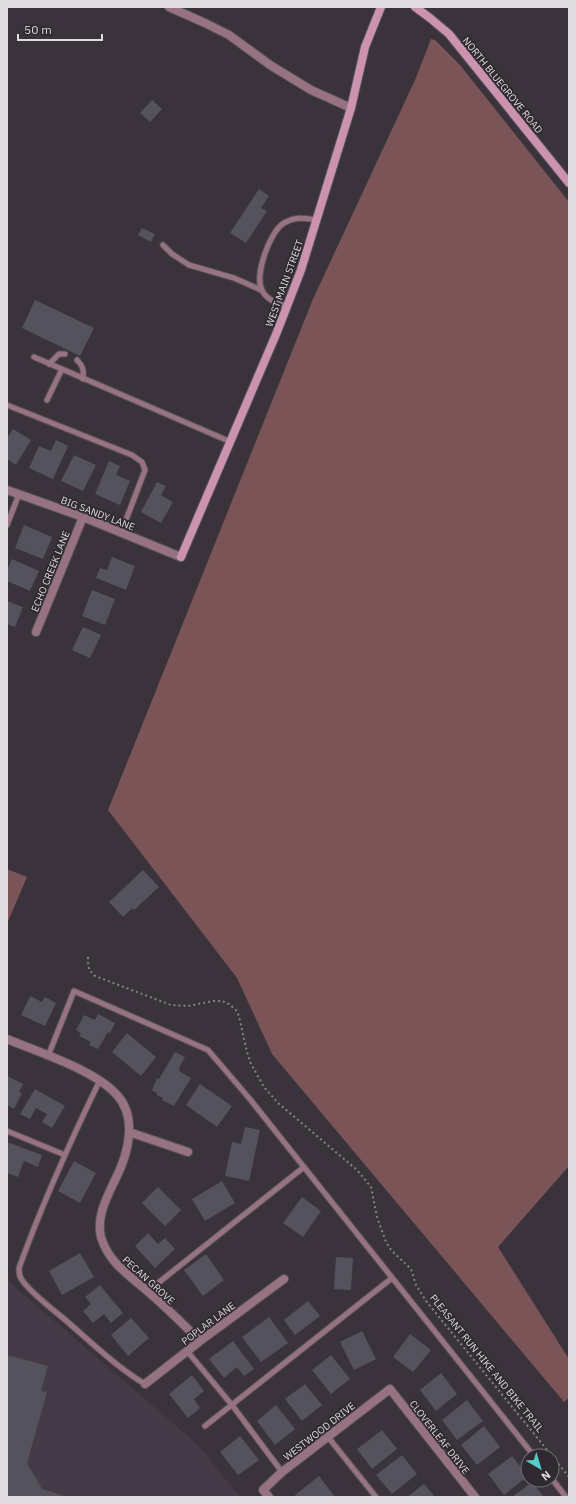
<svg xmlns="http://www.w3.org/2000/svg" width="576" height="1504" viewBox="0 0 576 1504" font-family="'IBM Plex Sans',sans-serif">
<style>
.built{fill:#453a47}
.green{fill:#7a5456}
.building{fill:#54525c}
.lines{fill:none;stroke-linecap:round;stroke-linejoin:round}
.lane-casing{stroke:#585159;stroke-width:7}
.street-casing{stroke:#585159;stroke-width:10}
.secondary-casing{stroke:#585159;stroke-width:10}
.path{stroke:#868187;stroke-width:2;stroke-dasharray:2 3;stroke-linecap:butt}
.lane{stroke:#967283;stroke-width:5}
.street{stroke:#967283;stroke-width:8}
.secondary{stroke:#cc93ae;stroke-width:8}
.labels{text-anchor:middle;stroke-width:3.5;stroke-linejoin:round;paint-order:stroke}
.street-label{font-size:10px;fill:#dfdbdf;stroke:#302931}
</style>
<rect width="100%" height="100%" fill="#3a333b"/>
<path class="built" d="M7 1280 197 1444 240 1497H7Z"/>
<path class="green" d="M431 39 435 40 460 65 569 202V1166L498 1247 569 1359V1398L564 1402 272 1054 237 978 108 810 313 299 415 80Z
M7 869 27 877 7 924Z"/>
<path class="building" d="M152 100 162 109 150 122 140 113Z
M259 189 269 196 261 208 267 211 246 243 230 233Z
M142 228 155 234 151 242 138 235Z
M35 300 94 328 80 356 22 328Z
M13 429 31 440 16 465 7 459V438Z
M56 440 68 446 53 479 29 468 39 446 51 451Z
M74 455 96 465 83 491 61 481Z
M109 461 120 466 116 475 130 481 120 505 95 494Z
M157 482 166 486 161 495 173 502 161 523 141 512Z
M24 525 52 537 43 559 15 548Z
M112 557 135 566 126 590 96 578 100 568 107 570Z
M12 559 39 571 30 591 7 581V570Z
M92 590 115 599 105 625 82 616Z
M7 601 23 607 15 627 7 624Z
M83 627 101 635 90 658 72 650Z
M143 870 159 887 134 910 132 908 123 917 109 902Z
M30 996 42 1002 45 997 56 1003 45 1026 21 1015Z
M98 1014 115 1023 110 1033 108 1032 98 1049 89 1045 91 1042 79 1036 81 1033 76 1030 84 1015 95 1020Z
M127 1033 156 1057 141 1076 112 1052Z
M175 1052 185 1057 179 1068 180 1069 179 1071 191 1078 174 1106 162 1100 163 1098 157 1095V1093L152 1090 157 1078 159 1079Z
M7 1076 23 1084 19 1092 22 1093 14 1109 7 1105Z
M200 1084 232 1106 217 1127 186 1105Z
M35 1089 65 1106 52 1128 42 1122 47 1114 36 1108 30 1119 20 1114Z
M245 1127 260 1130 249 1181 225 1176 232 1142 241 1144Z
M7 1142 42 1155 38 1167 24 1161 18 1177 7 1173Z
M74 1161 96 1173 80 1203 58 1191Z
M222 1181 235 1203 205 1221 192 1199Z
M158 1187 181 1210 165 1226 142 1203Z
M302 1197 321 1211 303 1237 283 1223Z
M148 1233 158 1244 165 1238 175 1249 155 1268 135 1246Z
M80 1253 94 1277 62 1295 49 1271Z
M206 1254 224 1280 203 1296 184 1270Z
M336 1257 353 1258 351 1290 334 1289Z
M100 1285 123 1313 111 1323 104 1314 93 1323 83 1311 91 1304 85 1297Z
M308 1301 320 1316 295 1335 284 1320Z
M269 1317 288 1343 261 1362 242 1337Z
M131 1318 149 1338 128 1356 111 1335Z
M362 1331 376 1359 354 1370 340 1342Z
M410 1334 431 1350 413 1372 393 1357Z
M233 1341 254 1369 244 1376 237 1367 224 1378 209 1359Z
M7 1355 48 1366 41 1391 47 1392 27 1463 42 1489 68 1497H7Z
M331 1355 350 1379 331 1394 312 1370Z
M441 1373 457 1394 436 1411 420 1390Z
M192 1375 204 1391 194 1399 200 1408 188 1418 169 1394Z
M305 1384 322 1405 302 1421 285 1399Z
M467 1400 483 1421 457 1440 442 1420Z
M276 1405 295 1429 275 1445 257 1421Z
M484 1426 500 1447 477 1465 461 1445Z
M382 1430 397 1449 372 1469 357 1449Z
M240 1436 259 1460 238 1475 220 1452Z
M402 1455 417 1474 392 1494 376 1475Z
M512 1456 528 1476 504 1495 488 1474Z
M319 1476 335 1497H296L295 1495Z
M532 1482 544 1497H512Z
M424 1484 435 1497H407Z"/>
<g class="lines">
<g class="lane-casing">
<path id="lane" d="M163 245 172 254 189 265 234 278 261 290
M287 307C278 303 266 300 262 290 254 275 270 231 284 223 296 216 304 218 317 220
M34 357 231 442
M77 360C83 366 84 370 83 379
M49 364 59 354H65
M47 400 62 369
M7 405 132 455 142 462 145 470 121 533
M7 525 19 494
M48 1056 74 991 208 1050 249 1098 534 1456
M100 1080C70 1142 42 1204 19 1268 19 1273 19 1276 22 1280 29 1291 52 1309 63 1318 89 1340 116 1367 145 1384
M7 1131 65 1155
M148 1291 304 1167
M187 1351 232 1405 282 1472
M205 1426 392 1278
M328 1437 376 1497
M552 1479 566 1497"/>
</g>
<g class="street-casing">
<path id="street" d="M169 7 205 23 229 35 270 65 311 90 351 108
M7 490 83 517 181 557
M36 632 83 517
M7 1039C38 1052 95 1070 117 1095 138 1118 128 1155 115 1180 107 1197 96 1217 101 1237 109 1265 134 1278 154 1297 170 1311 185 1326 200 1341
M129 1132 188 1152
M145 1384 200 1341 284 1279
M269 1497 263 1490 282 1472 390 1389 475 1497"/>
</g>
<g class="secondary-casing">
<path id="secondary" d="M415 7 430 18 449 34 569 183
M181 557 277 332 301 270 351 108 365 47 381 7"/>
</g>
<path class="path" d="M88 957C88 966 88 970 95 976L171 1005 188 1006 213 1001H222L229 1004 236 1010 239 1016 247 1052 251 1064 264 1087 278 1103 357 1170 371 1187 377 1217 386 1242 391 1250 411 1269 416 1285 426 1301 552 1456
M552 1456 569 1477"/>
<use href="#lane" class="lane"/>
<use href="#street" class="street"/>
<use href="#secondary" class="secondary"/>
</g>
<g class="labels">
<g class="street-label">
<text transform="translate(503 85) rotate(51)" y="4">NORTH BLUEGROVE ROAD</text>
<text transform="translate(284 283) rotate(-70)" y="4">WEST MAIN STREET</text>
<text transform="translate(98 513) rotate(21)" y="4">BIG SANDY LANE</text>
<text transform="translate(50 571) rotate(-68)" y="4">ECHO CREEK LANE</text>
<text transform="translate(149 1280) rotate(42)" y="4">PECAN GROVE</text>
<text transform="translate(208 1323) rotate(-37)" y="4">POPLAR LANE</text>
<text transform="translate(487 1363) rotate(51)" y="4">PLEASANT RUN HIKE AND BIKE TRAIL</text>
<text transform="translate(319 1431) rotate(-38)" y="4">WESTWOOD DRIVE</text>
<text transform="translate(440 1437) rotate(52)" y="4">CLOVERLEAF DRIVE</text>
</g>
</g>
<rect width="576" height="1504" fill="none" stroke="#dfdbdf" stroke-width="16"/>
<g transform="translate(540 1468) rotate(142)"><circle r="19" fill="#302931" stroke="#767077"/>
<path d="M0-3L7 15L0 10L-7 15Z" fill="#54cdc8"/>
<text y="-6" font-size="11" font-weight="bold" text-anchor="middle" fill="#dfdbdf">N</text>
</g>
<path d="M18 34v6h84v-6" fill="none" stroke="#dfdbdf" stroke-width="2"/>
<text x="24" y="34" font-size="12" fill="#dfdbdf" stroke="#302931" stroke-width="3" paint-order="stroke">50 m</text>
</svg>
